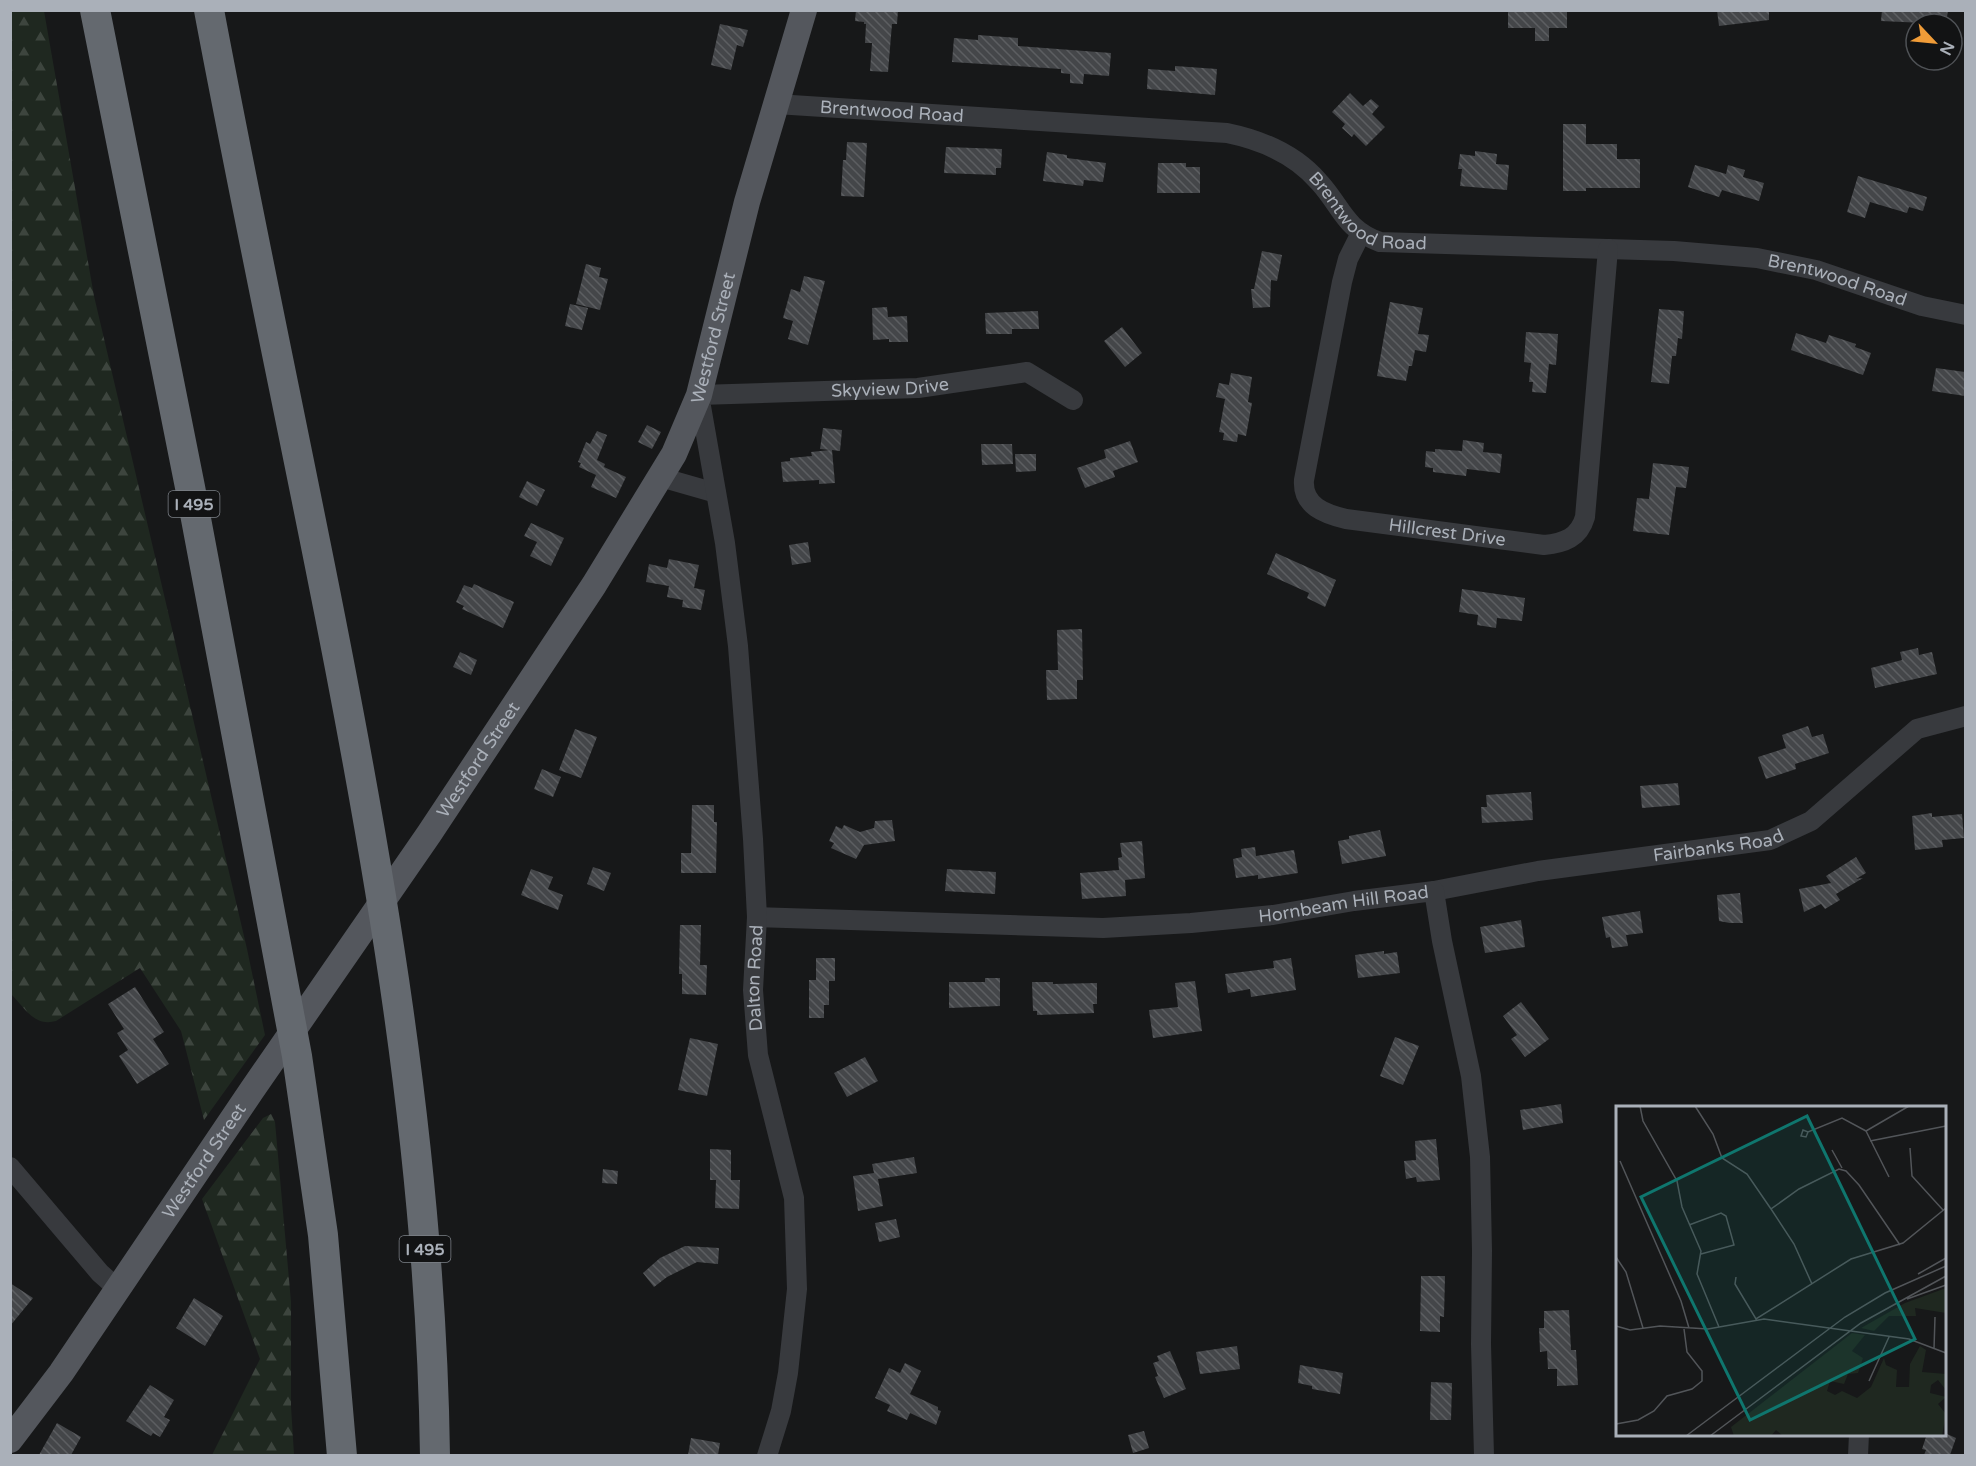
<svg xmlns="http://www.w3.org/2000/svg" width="1976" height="1466" viewBox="0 0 1976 1466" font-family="'Varela Round',sans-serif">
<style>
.forest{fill:url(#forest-firs)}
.building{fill:url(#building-back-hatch)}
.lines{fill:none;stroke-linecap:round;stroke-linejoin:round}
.minor{stroke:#383a3e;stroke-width:20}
.major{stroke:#54575d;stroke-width:26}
.highway{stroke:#64696f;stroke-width:30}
.labels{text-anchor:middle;stroke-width:6;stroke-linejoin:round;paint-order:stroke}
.shield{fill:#121314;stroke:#7c8188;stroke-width:1.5}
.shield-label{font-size:16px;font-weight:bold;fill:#aab0b9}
.street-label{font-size:18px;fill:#aab0b9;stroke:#121314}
.inset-road{fill:none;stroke:#525559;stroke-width:1.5}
.view{fill:#0f766e;fill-opacity:0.15;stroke:#0f766e;stroke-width:3}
.inset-edge{fill:none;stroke:#aab0b9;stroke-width:3}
</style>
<defs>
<pattern id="forest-firs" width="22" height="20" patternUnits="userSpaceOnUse" patternTransform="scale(1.5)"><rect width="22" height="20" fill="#1f2820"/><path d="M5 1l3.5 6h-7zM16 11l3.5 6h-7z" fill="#3d453e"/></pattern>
<pattern id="building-back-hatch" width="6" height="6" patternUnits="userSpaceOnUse" patternTransform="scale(1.5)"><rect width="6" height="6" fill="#444649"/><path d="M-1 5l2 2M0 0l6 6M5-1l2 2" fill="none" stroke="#5c5e61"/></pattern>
</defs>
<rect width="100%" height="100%" fill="#171819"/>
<path class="forest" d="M10 11H44L94 296 247 949 265 1035 204 1120 181 1031 140 968 56 1021C34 1027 25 1008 11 994Z
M271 1114 275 1122 291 1302V1407L294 1455H212L260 1359 202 1199 263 1118Z"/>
<path class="building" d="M856 10H898L897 24H892L888 72 870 71 872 43H865L866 24H864V22L855 21Z
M1508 10H1567V28H1549V41H1535V28H1508Z
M1717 10H1769V20L1719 26Z
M1882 10H1948L1946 24 1881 21Z
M720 24 748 30 743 47 737 45 731 70 711 65Z
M978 35 1018 38V46L1111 53 1109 76 1084 74 1083 84 1070 83V74L1061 73V69L952 62 954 38 978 40Z
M1175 66 1217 69 1215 95 1147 89 1148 69 1175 71Z
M1350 93 1363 106 1371 99 1379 106 1372 114 1385 127 1366 146 1354 134 1352 137 1342 128 1345 124 1332 112Z
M1563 124H1586V144H1617V159H1640V188H1586V191H1563Z
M847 142 867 143 864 197 841 196 843 160H846Z
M946 147 1002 149 1001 168H996V175L944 173Z
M1475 151 1497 154 1496 164 1509 165 1507 190 1460 186 1462 169H1458L1460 154 1475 156Z
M1047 152 1067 155V158L1106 163 1103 182 1084 180 1083 186 1043 181Z
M1158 163H1186V167H1200V193H1157Z
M1695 165 1726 174 1728 165 1745 170 1743 177 1764 183 1759 201 1722 190 1719 197 1688 187Z
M1858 176 1927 197 1923 211 1909 207 1907 213 1870 202 1865 218 1847 212Z
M1262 251 1282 255 1277 281 1271 280 1270 307 1253 308 1251 289H1254Z
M586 264 601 268 599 277 608 279 600 310 576 304Z
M804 276 825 281 808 345 788 339 793 321 783 318 791 289 800 292Z
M1390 302 1423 308 1418 334 1429 335 1426 352 1415 350 1412 366H1409L1406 381 1377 376Z
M570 304 588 308 582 330 565 326Z
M887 307 888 317 907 316 908 342H889V339L873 340 872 308Z
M1659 309 1684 311 1682 339 1678 338 1676 356H1672L1669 384 1651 382Z
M1038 311 1039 329H1012V334H986L985 313Z
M1122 327 1142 353 1125 367 1104 341Z
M1526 332 1558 334 1556 365 1549 364 1546 393 1532 392 1533 382H1529L1531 363 1524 362Z
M1796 333 1826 343 1829 335 1856 344 1855 347 1871 353 1863 375 1791 350Z
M1936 368 1965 372V396L1932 391Z
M1231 373 1252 377 1248 402 1252 403 1246 436 1238 434 1237 442 1223 440 1224 433 1219 432 1225 399 1216 397 1219 383 1229 385Z
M647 425 661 432 652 449 638 442Z
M823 428 842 430 840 451 832 450 835 483 819 484V480L783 482 781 462 790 461V458L812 456 811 452 830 450 820 449Z
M597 431 607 435 597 460 605 464 604 467 626 477 616 498 591 487 596 475 579 467 581 463 578 462 586 442 590 444Z
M1463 440 1484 443 1483 452 1502 454 1500 473 1467 469 1466 476 1433 472V468L1425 467 1426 451 1435 452V449L1462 451Z
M1130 441 1138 462 1113 471 1115 477 1085 488 1077 468 1106 458 1104 450Z
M981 444H1012L1013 464 982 465Z
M1015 454H1036V471L1016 472Z
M1653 463 1689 467 1686 488 1676 487 1669 535 1633 531 1637 498 1649 499Z
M527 481 545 490 537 506 519 497Z
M531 523 564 538 551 566 530 556 537 542 524 536Z
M808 542 811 562 792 565 789 545Z
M1276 553 1336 580 1325 607 1307 598 1309 593 1267 574Z
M669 559 699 565 694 588 705 590 701 610 682 607 683 600 667 597 669 586 646 582 649 564 667 568Z
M474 584 514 602 503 628 462 609 464 606 456 602 464 585 472 588Z
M1462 589 1525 598 1522 621 1497 618 1496 628 1477 625 1478 615 1459 612Z
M1082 629 1083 680H1077V699L1047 700 1046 670H1058L1057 630Z
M1918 648 1919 655 1932 652 1937 674 1875 688 1871 668 1902 660 1900 652Z
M460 652 477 660 471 675 453 667Z
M1808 726 1812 737 1823 734 1829 753 1795 764 1796 769 1766 779 1758 757 1786 748 1782 735Z
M575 729 597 737 581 778 559 770Z
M542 769 561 777 553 797 534 789Z
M1678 783 1680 805 1642 808 1640 786Z
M1531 792 1533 820 1482 823 1481 807H1487L1486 795Z
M692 805H714V822H717L716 873H681V853H691Z
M1932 813V817L1962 814 1964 838 1942 840 1943 847 1915 850 1912 816Z
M892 820 895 841 864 845 856 859 831 848 834 843 829 841 836 826 842 829 844 825 860 832 874 828 875 821Z
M1380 830 1386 856 1342 864 1338 841 1349 839V836Z
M1142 841 1145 878 1125 880 1126 896 1082 899 1080 873 1119 870 1118 858 1122 857 1120 843Z
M1255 847 1256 856 1294 850 1298 873 1258 879V875L1236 878 1233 859 1242 857 1241 849Z
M1856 857 1866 873 1856 879 1863 878 1836 894 1840 900 1825 909 1821 904 1804 912 1799 889 1831 883 1826 876Z
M593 867 611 873 604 891 587 884Z
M531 869 553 877 548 889 563 895 558 910 521 895Z
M947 869 996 872 995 894 945 891Z
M1740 893 1743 923H1730L1719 921 1717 895Z
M1640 911 1643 933 1626 935 1628 946 1612 948 1610 937 1606 938 1602 917Z
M1521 920 1525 947 1485 953 1480 927Z
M680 925H701L700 965H707L706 995 682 994V974H679Z
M1384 951V954L1397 952 1400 973 1358 978 1355 955Z
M816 958H835V981H829V1005H824V1018H809V980H816Z
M1291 958 1296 990 1251 997 1250 989 1228 993 1225 974 1274 968 1273 961Z
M985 978H1000V1006L949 1008V982H985Z
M1195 981 1202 1031 1153 1038 1149 1010 1178 1007 1175 983Z
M1032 982H1053V984L1097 983V1004H1093L1094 1013 1037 1015V1011H1033Z
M135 987 164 1032 153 1039 169 1064 137 1084 119 1056 128 1050 117 1033 124 1029 108 1004Z
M1521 1002 1549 1039 1525 1057 1511 1039 1517 1035 1503 1016Z
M1395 1037 1419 1046 1403 1085 1380 1076Z
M690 1038 718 1044 707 1096 678 1090Z
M865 1057 878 1081 847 1097 834 1073Z
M1561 1104 1563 1123 1523 1130 1520 1110Z
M1436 1139 1440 1180 1417 1182 1416 1177 1406 1179 1404 1161 1416 1160 1415 1141Z
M710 1149 731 1150V1180H740L739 1209 715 1208 716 1180H710Z
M914 1157 917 1173 878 1179 883 1206 858 1211 853 1176 874 1173 872 1164Z
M603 1169 618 1171 617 1184 602 1183Z
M896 1219 900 1237 879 1242 875 1223Z
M685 1246 719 1248 718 1264 697 1262 667 1277 654 1287 643 1273 660 1258Z
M1421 1276H1445L1444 1317 1440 1316V1332L1420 1331Z
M10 1283 33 1298 10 1326Z
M194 1298 223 1316 205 1346 176 1328Z
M1569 1310 1571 1350H1576L1578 1385 1557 1386V1369H1548L1547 1351 1540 1352 1539 1328H1544V1311Z
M1237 1346 1240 1369 1200 1374 1196 1352Z
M1170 1351 1186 1389 1164 1398 1155 1377 1158 1376 1153 1363 1159 1361 1157 1356Z
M905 1363 921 1371 910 1394 938 1407V1410L941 1411 936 1425 910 1413 907 1420 887 1411 890 1405 875 1398 889 1368 900 1373Z
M1300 1365 1343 1373 1340 1394 1312 1389V1386L1298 1383Z
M1431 1382 1452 1383 1451 1420H1430Z
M150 1385 174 1400 164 1417 170 1420 160 1437 153 1433 151 1436 126 1421Z
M57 1423 81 1437 71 1455H39Z
M1144 1431 1149 1448 1133 1453 1128 1435Z
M1927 1434H1947L1956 1438 1950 1455H1924L1926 1450 1922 1449Z
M691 1438 720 1443 718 1455H688Z"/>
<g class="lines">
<g class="minor">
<path id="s1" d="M776 104 1227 133C1261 140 1296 155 1319 182 1342 207 1344 229 1380 242L1674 251 1757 258 1816 270 1922 306 1966 315"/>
<path id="s2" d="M1361 233 1348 259 1342 282 1304 480C1302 506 1325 514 1346 519L1544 545C1564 543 1579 538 1585 517L1608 249"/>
<path d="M660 477 716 493"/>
<path id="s3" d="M1434 891 1538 871 1770 840 1811 821 1917 729 1966 716"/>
<path id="s4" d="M757 917 1103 928 1191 923 1273 915 1354 901 1434 891 1442 941 1471 1076 1480 1157 1482 1251 1481 1344 1484 1456"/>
<path d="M10 1167 100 1273 118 1289"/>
<path id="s5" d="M767 1456 781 1411 788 1373 797 1289 794 1198 758 1055 753 990 757 917 753 839 738 646 725 543 699 395 918 388 1027 372 1073 400"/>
<path d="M1858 1456 1859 1434"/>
</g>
<path class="major" id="s6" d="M10 1440 61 1373 252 1090 429 834 594 585 674 454 699 395 747 202 804 10"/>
<path class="highway" d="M95 10 190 487 297 1056 323 1235 342 1456
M209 10C244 196 283 381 320 566 379 860 431 1155 435 1456"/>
</g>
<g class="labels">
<g class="shield">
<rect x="168.5" y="491" width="51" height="26" rx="4.5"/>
<rect x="399.5" y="1236" width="51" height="26" rx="4.5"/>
</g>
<g class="shield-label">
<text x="194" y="510">I 495</text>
<text x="425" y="1255">I 495</text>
</g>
<g class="street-label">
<text dy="6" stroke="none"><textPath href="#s1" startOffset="116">Brentwood Road</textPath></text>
<text dy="6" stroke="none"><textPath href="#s1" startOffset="620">Brentwood Road</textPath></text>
<text dy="6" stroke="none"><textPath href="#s1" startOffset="1106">Brentwood Road</textPath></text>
<text dy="6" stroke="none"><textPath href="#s6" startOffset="1312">Westford Street</textPath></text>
<text dy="6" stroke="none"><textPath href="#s5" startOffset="1264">Skyview Drive</textPath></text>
<text dy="6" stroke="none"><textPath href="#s2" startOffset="420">Hillcrest Drive</textPath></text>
<text dy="6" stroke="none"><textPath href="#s6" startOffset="826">Westford Street</textPath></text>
<text dy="6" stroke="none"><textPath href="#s3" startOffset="288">Fairbanks Road</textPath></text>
<text dy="6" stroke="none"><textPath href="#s4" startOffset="588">Hornbeam Hill Road</textPath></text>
<text dy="6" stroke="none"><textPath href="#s5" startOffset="486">Dalton Road</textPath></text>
<text dy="6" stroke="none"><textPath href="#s6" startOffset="340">Westford Street</textPath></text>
</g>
</g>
<g transform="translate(1616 1106)">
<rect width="330" height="330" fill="#171819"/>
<path d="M330 182V207L299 202 300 210H273L258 225 245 222 289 197ZM236 227 249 229 236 245 247 252 242 267 232 268 228 278 214 275 211 285 219 289 226 285 241 292 255 281 268 252 270 259 281 264 280 281H293L294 258 304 240 310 244 306 266 330 268V284L322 274 315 279 314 287 330 291 322 298 330 308 326 330H167L160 324 155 330H118L115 321Z" fill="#1f2820"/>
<path class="inset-road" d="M24 0 27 15 61 75 66 101 85 145 81 168 103 221M79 0 97 28 106 52 131 68 155 103M250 25 273 71M250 25 293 0M192 26 190 31 185 30 187 24 192 26 226 12 250 25M254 35 330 20M294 42 296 70 327 104M216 44 226 62M4 55 65 195 73 222M73 119 105 107 110 110 118 139 85 148M0 151 10 166 27 222M302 168 330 152M120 171 119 178 140 213 235 153 287 137 330 102M196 178 178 138 155 103 183 83 223 63 230 65 243 79 284 139M291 193 330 179M0 220 14 224 44 220 92 223 148 213 293 233 330 247M318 243 319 211M253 275 273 231M0 318 22 314 38 305 51 290 76 283 86 275V265L71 246 68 223M70 330 229 211 269 187 330 160M94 330 245 217 330 170"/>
<path class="view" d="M191 10 299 233 134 314 25 91Z"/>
<rect width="330" height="330" class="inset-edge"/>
</g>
<rect width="1976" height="1466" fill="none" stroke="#aab0b9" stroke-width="24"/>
<g transform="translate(1934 42) rotate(116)"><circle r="28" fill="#121314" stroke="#4f5256" stroke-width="1.5"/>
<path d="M0-4.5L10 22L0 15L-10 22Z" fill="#f09c38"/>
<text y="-9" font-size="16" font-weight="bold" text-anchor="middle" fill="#aab0b9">N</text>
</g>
</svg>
